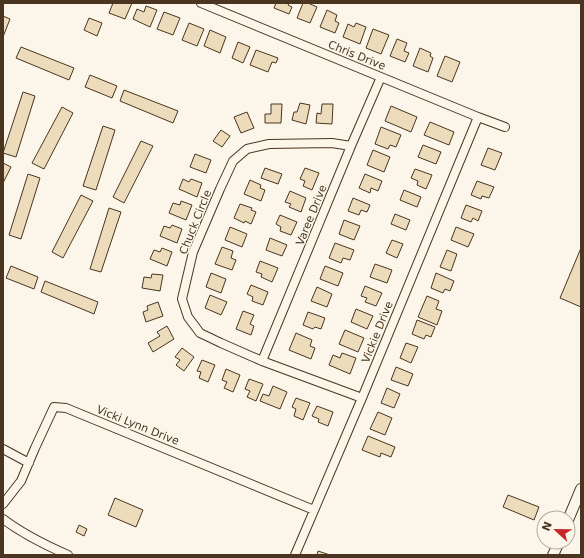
<svg xmlns="http://www.w3.org/2000/svg" width="584" height="558" viewBox="0 0 584 558" font-family="'DejaVu Sans',sans-serif">
<style>
.building{fill:#ecdcbc;stroke:#4a3520}
.lines{fill:none;stroke-linecap:round;stroke-linejoin:round}
.minor-casing{stroke:#4a3520;stroke-width:10}
.tertiary-casing{stroke:#4a3520;stroke-width:12}
.minor{stroke:#fbf6e9;stroke-width:8}
.tertiary{stroke:#fbf6e9;stroke-width:10}
.labels{text-anchor:middle;stroke-width:3;stroke-linejoin:round;paint-order:stroke}
.street-label{font-size:11px;fill:#4a3520;stroke:#fbf6e9}
</style>
<rect width="100%" height="100%" fill="#fbf6e9"/>
<path class="building" d="M113 3H132L125 19 109 13Z
M276 3H289L288 5 292 7 289 14 274 8Z
M303 3H308L317 7 310 23 297 18Z
M146 6 157 10 150 27 133 19 137 9 144 12Z
M327 10 337 15 335 21 339 23 335 33 320 27Z
M164 12 180 18 173 35 157 29Z
M3 16 10 19 3 37Z
M89 18 102 23 97 36 84 30Z
M189 23 204 29 197 46 182 40Z
M356 23 366 27 360 44 343 37 348 24 354 27Z
M373 29 389 35 381 54 366 48Z
M210 30 226 37 220 53 204 46Z
M397 39 407 43 404 51 409 53 405 62 390 56Z
M238 42 250 47 243 63 232 58Z
M21 47 74 68 69 80 16 58Z
M420 48 431 53 430 56 433 58 428 72 413 66Z
M256 50 278 58 276 63 272 62 268 72 250 65Z
M445 56 460 62 452 82 437 76Z
M90 75 117 86 112 98 85 87Z
M124 90 178 111 173 123 120 101Z
M23 92 35 96 16 157 3 153Z
M300 103 310 105 306 124 292 120 294 112H297Z
M271 104H282L281 123H265V114H271Z
M322 104H333L332 124 316 123 317 113 321 114Z
M391 106 417 117 411 132 385 121Z
M62 107 73 113 44 169 32 163Z
M247 112 254 128 241 133 234 117Z
M430 122 454 132 449 145 424 135Z
M103 126 115 130 96 190 83 186Z
M381 127 401 135 396 147 390 145 388 149 375 144Z
M221 130 230 136 222 147 213 141Z
M141 141 153 146 124 203 113 197Z
M423 145 441 152 436 164 418 157Z
M488 148 502 153 495 170 481 165Z
M373 150 390 157 384 172 367 165Z
M195 154 211 160 206 173 190 167Z
M3 163 11 167 3 183Z
M265 168 282 174 278 184 261 178Z
M305 168 319 173 312 190 303 186 305 181 300 179Z
M415 169 432 175 426 189 417 185 418 181 411 178Z
M28 174 40 178 21 239 9 235Z
M365 174 382 181 378 191 371 188 370 193 359 188Z
M183 179 189 182 191 179 202 183 197 197 179 189Z
M250 180 261 185 260 188 265 190 261 201 244 194Z
M477 181 494 187 489 198 482 196 481 199 471 195Z
M404 190 421 197 417 207 400 200Z
M290 191 306 198 301 212 289 207 291 204 285 202Z
M81 195 93 201 63 258 52 252Z
M353 198 370 205 367 212 361 210 359 215 348 211Z
M181 201 192 205 186 220 169 213 173 203 180 205Z
M240 204 252 208 251 210 256 212 251 224 245 221 244 223 234 218Z
M466 205 482 211 478 221 473 218 471 222 461 218Z
M109 208 121 212 101 272 90 269Z
M395 214 410 220 406 230 391 224Z
M280 215 297 222 291 235 280 231 281 227 276 224Z
M344 220 360 226 354 240 339 234Z
M172 225 182 229 177 243 160 236 164 226 170 228Z
M230 227 247 234 242 247 225 240Z
M456 227 474 234 468 247 451 240Z
M270 238 287 245 282 256 266 250Z
M392 240 403 244 397 258 386 253Z
M335 243 354 250 350 260 343 258 341 263 329 258Z
M222 247 233 251 231 258 236 260 232 270 215 264Z
M162 248 172 252 167 266 150 259 154 250 160 252Z
M581 248V307L560 298Z
M447 250 457 254 451 271 440 267Z
M260 261 278 268 272 282 261 277 262 274 256 272Z
M375 264 392 270 387 283 370 277Z
M11 266 38 277 34 289 6 278Z
M325 266 343 273 338 286 320 279Z
M211 273 226 279 221 293 206 287Z
M436 273 454 281 450 291 445 289 443 293 431 288Z
M152 274 163 275 160 291 142 288 144 277 151 278Z
M45 281 98 302 94 314 41 292Z
M251 285 268 292 263 305 252 301 253 297 247 294Z
M365 286 382 293 376 306 365 302 367 298 361 296Z
M317 287 332 294 327 307 311 301Z
M210 295 227 302 221 315 205 308Z
M427 296 439 301 436 309 442 311 437 325 418 317Z
M158 302 163 316 146 322 143 312 148 310 147 306Z
M356 309 373 316 367 329 351 322Z
M243 311 254 315 250 324 254 326 251 335 236 329Z
M308 312 325 318 321 329 315 327 313 329 303 325Z
M417 320 435 327 431 337 426 335 424 339 412 334Z
M167 326 174 339 153 352 148 343 160 336 157 332Z
M345 330 364 338 358 352 339 344Z
M296 333 312 340 310 346 315 348 311 359 289 350Z
M406 343 418 347 411 363 400 358Z
M182 348 194 357 184 371 176 365 180 360 175 357Z
M342 353 356 358 350 374 329 365 333 355 340 358Z
M202 360 215 365 208 382 199 378 201 372 197 371Z
M396 367 413 374 408 386 391 380Z
M226 369 240 375 233 392 224 388 227 382 222 380Z
M249 379 263 384 256 401 247 397 250 391 245 389Z
M273 386 287 392 280 409 260 401 263 394 269 396Z
M387 388 400 394 394 408 381 403Z
M296 398 310 403 303 420 294 416 296 409 292 407Z
M317 406 333 412 328 426 318 422 319 419 312 416Z
M378 412 392 418 385 435 370 429Z
M368 436 395 447 391 457 381 453 380 457 362 450Z
M508 495 539 507 534 520 503 507Z
M115 498 143 510 136 527 108 515Z
M79 525 87 529 84 536 76 532Z
M318 551 330 555H317Z"/>
<g class="lines">
<g class="minor-casing">
<path id="minor" d="M201 3 478 117 505 127
M351 146 332 143 269 144 247 149 233 161 220 189 193 252 182 299 188 317 200 333 221 343 262 361 362 398
M262 361 351 146 381 77
M3 449 29 463
M3 504 21 481 35 448 54 407 66 408 314 510
M3 519C23 534 45 545 68 555
M295 555 362 398 478 117"/>
</g>
<g class="tertiary-casing">
<path id="tertiary" d="M568 520 581 489
M553 555 559 542"/>
</g>
<use href="#minor" class="minor"/>
<use href="#tertiary" class="tertiary"/>
</g>
<g class="labels">
<g class="street-label">
<text transform="translate(357 55) rotate(22)" y="4">Chris Drive</text>
<text transform="translate(311 215) rotate(-68)" y="4">Varee Drive</text>
<text transform="translate(195 222) rotate(-68)" y="4">Chuck Circle</text>
<text transform="translate(377 332) rotate(-68)" y="4">Vickie Drive</text>
<text transform="translate(138 425) rotate(22)" y="4">Vicki Lynn Drive</text>
</g>
</g>
<rect width="584" height="558" fill="none" stroke="#4a3520" stroke-width="8"/>
<g transform="translate(556 530) rotate(292)"><circle r="19" fill="#fbf6e9" stroke="#b4a999"/>
<path d="M0-3L7 15L0 10L-7 15Z" fill="#c62828"/>
<text y="-6" font-size="11" font-weight="bold" text-anchor="middle" fill="#4a3520">N</text>
</g>
</svg>
